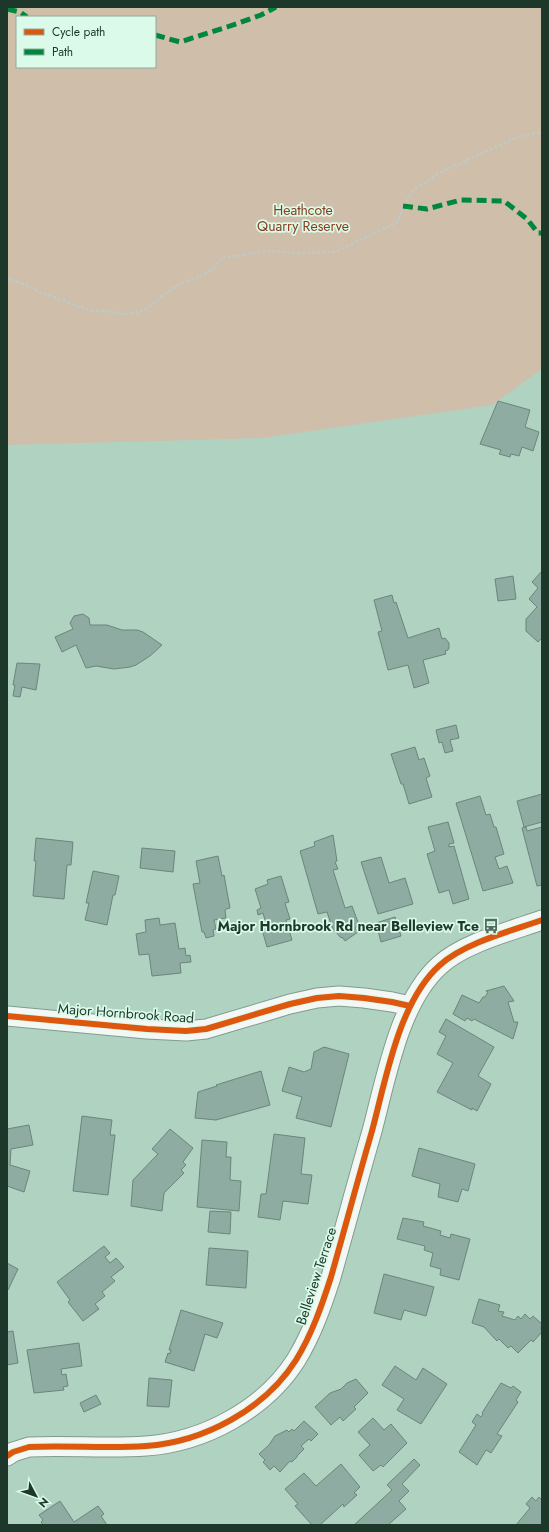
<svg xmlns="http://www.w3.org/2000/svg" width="549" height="1532" viewBox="0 0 549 1532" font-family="Jost,sans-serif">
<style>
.green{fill:#cebeaa;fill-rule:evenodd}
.building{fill:#8eaca2;stroke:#6b867c}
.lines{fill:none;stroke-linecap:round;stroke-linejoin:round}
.minor-casing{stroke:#809c8e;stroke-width:21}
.path{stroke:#c0cac5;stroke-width:2.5;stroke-dasharray:3 2;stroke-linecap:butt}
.minor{stroke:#f3f8f6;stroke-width:19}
.quiet{stroke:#00873e;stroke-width:5;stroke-dasharray:10 5;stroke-linecap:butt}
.cycleway-casing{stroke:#dbfae9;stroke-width:8}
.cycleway{stroke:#de570e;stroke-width:6}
.labels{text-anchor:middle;stroke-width:3.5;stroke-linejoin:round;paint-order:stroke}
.park-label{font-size:14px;fill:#893c1b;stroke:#dbfae9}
.poi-label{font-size:14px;font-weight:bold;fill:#1d372a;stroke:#dbfae9;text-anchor:end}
.street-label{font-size:14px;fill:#1d372a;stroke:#dbfae9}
</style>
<rect width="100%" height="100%" fill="#b0d2c1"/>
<path class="green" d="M7 7H542V369L492 405 262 438 7 445ZM17 17H155V67H17Z"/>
<path class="building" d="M498 401 530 410 525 427 539 432 533 451 522 447 519 456 511 454 510 457 499 454 501 450 480 444Z
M542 571V638L538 642 526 631V619L537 607 529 599 538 588 532 582Z
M513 576 516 599 498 601 495 579Z
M392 595 394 603 396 602 408 638 439 628 442 639 445 638 449 643V648L448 650 445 651 446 654 423 660 429 683 414 688 408 665 388 670 378 632 382 631 374 600Z
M83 614 89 618 90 625H107L122 630H137L143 632 162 645 150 656 136 665 130 667 114 669 96 666 86 668 76 645 62 652 55 637 73 629 70 623 74 616Z
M17 663 40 664 36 690 22 687 20 697 13 696 15 685H13Z
M456 725 459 738 450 740 453 751 445 753 442 742 439 743 436 730Z
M415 747 419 760 424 758 430 776 426 778 432 797 409 804 403 784H401L391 754Z
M542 794V822L524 827 517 801Z
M480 796 486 815 490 814 494 827H496L504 854 495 857 499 869 507 866 513 883 483 891 456 803Z
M448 822 454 843 449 844V847L454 846 469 899 453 904 449 890 439 893 427 854 435 851 428 827Z
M526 827 527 831 542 827V885L537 886 522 828Z
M333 835 337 861 335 862 338 869 333 870 345 908 352 906 359 925 355 928 358 932 345 941 342 937 341 938 332 927 327 912 318 914 300 851 315 846 314 842Z
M36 838 73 842 71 865H67L64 899 33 896 36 861H34Z
M142 848 175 851 173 872 140 868Z
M218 856 222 876 224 875 230 908 226 909 225 911 226 918 214 920 216 929 213 930 214 936 206 938 204 932H202L193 884 200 883 196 861Z
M381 857 389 883 405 878 413 904 378 914 361 862Z
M93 871 119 876 115 895H113L107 925 85 920 89 903H86Z
M281 876 289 902 285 903 290 919 286 920 292 940 267 947 261 926 266 924 263 913 258 915 257 910 261 908 255 889 268 884 267 880Z
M395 917 401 936 381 942 376 923Z
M159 918 160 925 175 923 179 949 185 948 186 956 190 955 191 962 180 963 181 973 152 976 149 954 139 955 136 934 146 932 145 920Z
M504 986 514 1001 508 1002 514 1022H518L513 1039 474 1019 472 1021 467 1018 465 1021 453 1014 462 995 479 1003 483 997H485L488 992 486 991Z
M446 1019 494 1047 478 1076 491 1084 477 1111 472 1108V1110L437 1092 453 1063 437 1054 446 1036 439 1032Z
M324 1047 349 1054 331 1127 296 1118 302 1097 282 1091 289 1067 304 1072 311 1069 314 1052Z
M261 1071 270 1105 216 1120 195 1118 198 1092 217 1086 216 1085Z
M82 1116 112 1120 110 1135H115L108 1195 73 1191Z
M29 1125 33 1145 11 1149 10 1165 30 1171 24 1192 7 1186V1129Z
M170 1129 193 1148 183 1162 186 1165 181 1170 184 1173 164 1193 162 1211 131 1206 133 1180 158 1154 152 1149Z
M274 1134 305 1138 301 1174 312 1175 308 1204 283 1201 280 1220 258 1217 261 1194H266Z
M202 1140 227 1142 226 1157H231L230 1180 241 1181 239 1211 197 1207Z
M419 1148 475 1164 468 1191 462 1189 458 1202 438 1197 440 1184 412 1176Z
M210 1211 231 1212 230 1234 208 1232Z
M403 1218 424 1222 423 1226 441 1231 440 1235 450 1238 451 1234 470 1239 459 1280 440 1275 441 1269 430 1266 433 1253 424 1250 425 1246 397 1239Z
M104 1246 110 1253 105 1257 110 1263 116 1258 124 1267 111 1277 115 1281 102 1292 105 1296 95 1304 99 1309 83 1321 68 1302 70 1300 57 1282Z
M209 1248 248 1251 246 1288 206 1285Z
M7 1263 18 1269 8 1290H7Z
M384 1274 434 1287 426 1316 404 1310 401 1320 374 1313Z
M479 1299 500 1305 498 1311 504 1312 502 1316 515 1320 518 1316 521 1319 525 1314 530 1319 533 1316 542 1324 541 1328 542 1332 533 1342 531 1340 518 1353 511 1346 508 1348 499 1339 497 1341 495 1339 484 1327 472 1323Z
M181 1310 223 1323 217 1338 205 1334 194 1371 165 1362 168 1353 170 1354 171 1350H169Z
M13 1331 18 1363 7 1365V1332Z
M79 1343 82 1366 61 1369 62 1375 66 1374 68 1386 63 1387 64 1390 34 1393 27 1350Z
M395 1366 416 1380 423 1368 447 1384 421 1424 397 1410 404 1399 382 1385Z
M149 1378 172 1380 169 1407 147 1406Z
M356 1379 368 1393 354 1407 356 1409 343 1421 340 1417 331 1425 315 1407 330 1393 341 1389 347 1383Z
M501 1383 511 1388 513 1386 521 1392 516 1400 518 1402 497 1434 502 1436 491 1453 486 1450 477 1465 459 1452 476 1425 472 1422 477 1414 481 1417 483 1414 482 1413Z
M96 1395 101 1404 84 1412 80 1403Z
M373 1418 384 1430 391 1424 407 1443 383 1467 381 1465 373 1471 359 1455 370 1445 358 1432Z
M304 1421 318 1434 311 1441 309 1439 301 1446 304 1449 297 1456V1457L292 1462 290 1461 280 1472 274 1466 270 1470 263 1462 265 1460 259 1454 269 1445 275 1436 287 1430 289 1432 292 1429 294 1431Z
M414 1459 420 1465 402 1484 409 1491 399 1501 406 1509 388 1525H354L392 1490 387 1485Z
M341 1464 360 1487 354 1493 357 1495 344 1507 343 1504 320 1525H312L295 1506 298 1504 285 1489 304 1473 316 1486Z
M532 1497 536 1501 539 1497 542 1500V1525H516L530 1508 526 1504Z
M60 1501 74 1522 98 1506 104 1514 101 1516 107 1525H43L41 1522 43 1520 39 1515Z"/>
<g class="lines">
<g class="minor-casing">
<path id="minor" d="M7 1016 147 1029 186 1031 206 1029 290 1004 317 998 339 996 364 998 392 1002 410 1006
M7 1456 13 1452 29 1447C68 1445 107 1449 146 1446 204 1442 265 1409 296 1360 312 1334 322 1305 331 1277 345 1228 358 1179 372 1131 386 1079 399 1001 440 965 464 943 511 931 542 920"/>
</g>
<path class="path" d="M7 278 26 285 37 291 91 311H105L125 314 136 313 146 309 170 290 182 283 201 276 212 269 222 258 268 251 298 253 335 252 398 222 403 206 413 191 439 173 515 138 537 133H542"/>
<use href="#minor" class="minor"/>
<path class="quiet" d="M7 9 20 12 27 17
M155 35 180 42 227 27 261 15 276 7
M403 206 427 209 461 200 504 201 527 219 538 233H542"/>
<g class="cycleway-casing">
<path id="cycleway" d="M7 1016 147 1029 186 1031 206 1029 290 1004 317 998 339 996 364 998 392 1002 410 1006
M7 1456 13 1452 29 1447C68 1445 107 1449 146 1446 204 1442 265 1409 296 1360 312 1334 322 1305 331 1277 345 1228 358 1179 372 1131 386 1079 399 1001 440 965 464 943 511 931 542 920"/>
</g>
<use href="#cycleway" class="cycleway"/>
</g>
<defs>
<g id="bus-bare" transform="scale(1.2)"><path d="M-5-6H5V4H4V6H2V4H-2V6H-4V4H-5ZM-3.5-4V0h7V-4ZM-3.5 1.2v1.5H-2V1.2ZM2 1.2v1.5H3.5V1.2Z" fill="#506d5f" stroke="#dbfae9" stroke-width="2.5" paint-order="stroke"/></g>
</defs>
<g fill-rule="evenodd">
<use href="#bus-bare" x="491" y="926"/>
</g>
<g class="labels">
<g class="park-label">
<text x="303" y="215">Heathcote<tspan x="303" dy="16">Quarry Reserve</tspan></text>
</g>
<g class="poi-label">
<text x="479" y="931">Major Hornbrook Rd near Belleview Tce</text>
</g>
<g class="street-label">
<text transform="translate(126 1013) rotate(4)" y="5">Major Hornbrook Road</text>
<text transform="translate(316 1276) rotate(-72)" y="5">Belleview Terrace</text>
</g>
</g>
<rect width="549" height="1532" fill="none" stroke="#1d372a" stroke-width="16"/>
<rect x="16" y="16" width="140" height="52" fill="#dbfae9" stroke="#8fac9d"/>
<rect x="24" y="29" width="20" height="6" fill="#de570e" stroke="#8fac9d"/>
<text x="52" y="36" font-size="12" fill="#1d372a">Cycle path</text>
<rect x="24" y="49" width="20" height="6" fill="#00873e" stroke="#8fac9d"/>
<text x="52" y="56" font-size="12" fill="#1d372a">Path</text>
<g transform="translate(36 1496) rotate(131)" stroke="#dbfae9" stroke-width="3" paint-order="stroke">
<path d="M0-3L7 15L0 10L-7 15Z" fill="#1d372a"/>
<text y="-6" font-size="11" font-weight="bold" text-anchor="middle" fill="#1d372a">N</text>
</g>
</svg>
